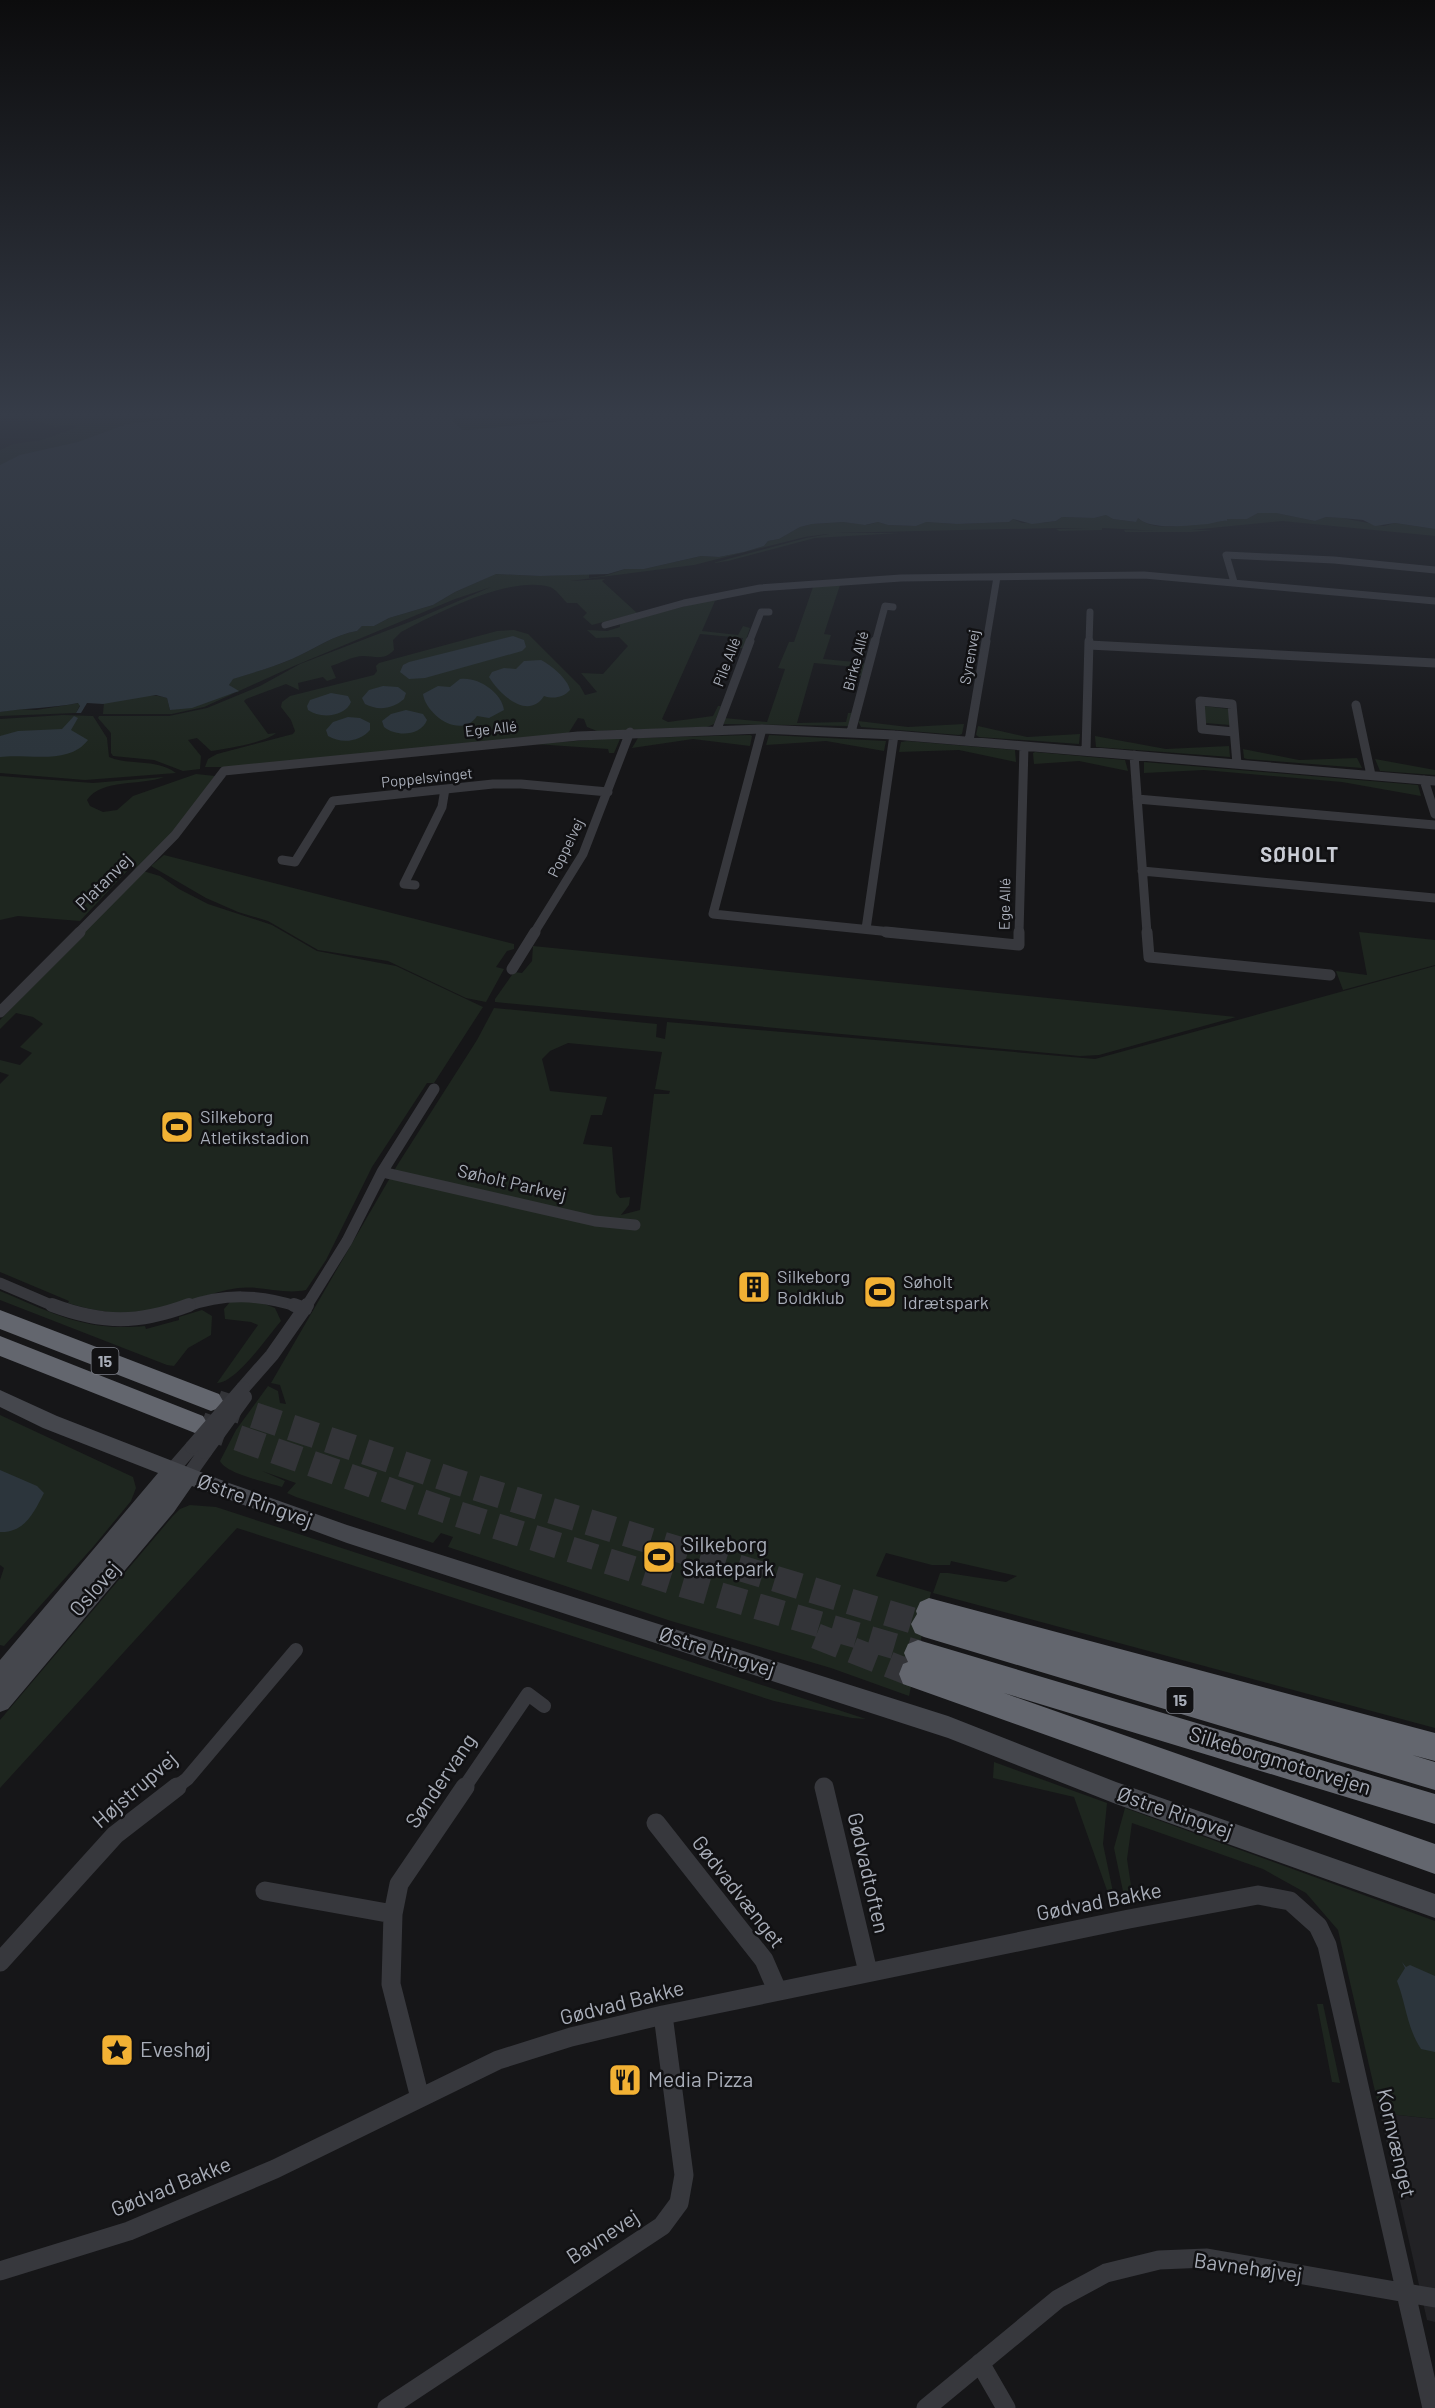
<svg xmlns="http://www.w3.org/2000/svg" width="1435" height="2408" viewBox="0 0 1435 2408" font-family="Barlow,sans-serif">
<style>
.built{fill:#222225}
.green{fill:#1e261f;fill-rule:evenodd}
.water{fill:#2c353c}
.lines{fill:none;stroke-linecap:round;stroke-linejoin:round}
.highway-tunnel{stroke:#333438;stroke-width:26;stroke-dasharray:26 13;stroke-linecap:butt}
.street-far4{stroke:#37383d;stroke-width:7}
.street-far3{stroke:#37383d;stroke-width:9}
.street-far2{stroke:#37383d;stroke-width:11}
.street-far1{stroke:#37383d;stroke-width:14}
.street{stroke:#37383d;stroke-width:19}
.secondary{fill:#45474d;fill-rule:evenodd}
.highway{fill:#63666e;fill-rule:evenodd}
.street-bridge{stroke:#37383d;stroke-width:14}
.labels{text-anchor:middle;stroke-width:5;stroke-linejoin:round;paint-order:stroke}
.far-street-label{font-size:15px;fill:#a8adb8;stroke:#111113}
.shield{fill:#111113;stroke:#7b7e86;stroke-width:1.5}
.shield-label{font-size:16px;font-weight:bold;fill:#a8adb8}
.street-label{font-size:18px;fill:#a8adb8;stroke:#111113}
.poi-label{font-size:18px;fill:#a8adb8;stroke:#111113;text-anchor:start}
.far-district-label{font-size:20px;font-weight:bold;letter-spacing:1.5px;fill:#c9ccd4;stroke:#111113}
.near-street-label{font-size:21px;fill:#a8adb8;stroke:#111113}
.near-poi-label{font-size:21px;fill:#a8adb8;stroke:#111113;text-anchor:start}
</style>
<rect width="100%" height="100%" fill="#161618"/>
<path class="built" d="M1380 2113 1435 2119V2322L1427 2320Z"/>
<path class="green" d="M0 417H184L151 420 0 475V450L13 444 42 440 77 427 71 425 55 427 41 422Z
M436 417H525L531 424 494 428 451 439Z
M1258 513H1276L1315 521 1326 517 1342 518 1384 526 1395 523 1435 529V536L1282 521 1191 530H1214L1192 532H1125L1124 530 1160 531 1102 528V530L1059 531 1056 529 1090 528H1057L834 533H900L815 538 728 561 713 563 806 538 829 534H827L805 537 694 565 570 581 605 579 602 581 637 613 592 625 583 617 587 613 577 603H567C562 598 556 589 550 587 510 575 437 613 401 632L393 640 394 650C384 661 375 656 363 656 353 656 341 663 331 666L336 678 327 681 323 677 298 683 299 690 286 684 246 699 244 701 268 734 276 733C267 742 225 749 211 751L197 738 188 740 201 756 200 769 183 771 154 760 113 756 111 753V733L98 718 99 716H169L207 708 260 686 300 664 412 621 491 587 455 599 294 666 204 707 172 714H103L104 703C124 699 147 691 167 698L170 710 238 692 229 685 232 679C252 673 273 667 292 659 313 650 335 634 357 631L362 626H374L389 618 433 605 455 592 495 574 540 576 585 574H589V578L604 576 625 569H644L701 556 719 557 744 552 764 546 768 541 779 539 800 527 812 524 843 522 867 525 878 522 888 525 916 526 925 522 957 524 1009 522 1013 519 1022 523H1043L1056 521 1062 517 1094 518 1106 515 1113 519 1135 522 1138 518C1159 537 1203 518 1227 521V519H1247Z
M840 585 824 634 831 635 823 659 866 663 862 676 852 674 855 667 814 663 797 723 846 722 848 713H852L848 726 724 724V718L767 722 785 669 778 668 789 642H794L813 587Z
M721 597 722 599 715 601 702 631 738 635 743 626 750 628 743 648H740L743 638 700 634 662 719 668 722 713 716 718 706H721L714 724 707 727 597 731 587 727 584 719 578 718 568 734 230 767H205L208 759 217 754 293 734 295 731 291 720 281 707 282 702 290 696 374 675 377 671 376 666 379 663 497 631 514 630 528 634 580 686 585 695 597 692 581 673 603 674 628 646 619 637 596 638 587 630 607 631 620 627V623Z
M79 703 80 705 76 713 0 716V712L18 709 36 710Z
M1204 706 1229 709 1230 725 1205 723Z
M63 715 93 716 107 738 109 757C131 766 156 758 176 773L85 780 0 773V719Z
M858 721 908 727 964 724 962 734 959 735 861 727Z
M978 726 1027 737 1080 734 1079 744 979 737 976 735Z
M750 735 752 736 750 746 693 739 632 748 638 738Z
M769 735 886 741 884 751 826 741 766 745Z
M1095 736 1166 749 1229 746 1230 757 1096 747Z
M616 738 620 739 614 753H609L608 749 535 744Z
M907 741 1015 750 1016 762 959 750 899 752 901 742Z
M1243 749 1299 760 1357 758 1362 768 1247 759 1244 758Z
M1035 752 1125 760 1128 771 1079 761 1034 764 1033 753Z
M1375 759 1435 770V775L1380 771Z
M1144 762 1418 785 1421 796 1342 782 1204 770 1144 773Z
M196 774 215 776C203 793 154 862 138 869 135 870 131 869 129 869L80 921 18 916 0 920V776L93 783 164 777C141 786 102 778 87 800L90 806 103 812 117 810 133 796Z
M164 855 514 944V949L507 951 496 967 504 969 486 1002 466 998 388 961 318 950 268 921 238 912 206 898 151 866Z
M143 871 160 876 179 889 208 904 272 925 317 951 396 966 483 1007 434 1083H427L372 1167 326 1260 306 1290C283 1295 261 1285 238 1288 207 1292 179 1308 149 1312 121 1316 95 1311 68 1303L69 1301 0 1272V1084L9 1075 0 1072V1060L20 1065 32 1053 20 1047 43 1024 33 1017 16 1013 0 1029V1020Z
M1359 932 1435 940V965L1343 990 1336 971 1367 975Z
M533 946 1236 1017 1099 1055 1080 1056 495 1002V999L514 972 522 973 532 961Z
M1435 966V1728L933 1593 940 1573H948L1006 1582 1017 1576 951 1561 950 1565H932L886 1553 876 1576 931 1592 909 1696 831 1668 671 1621 448 1547 453 1537 441 1533 433 1543 296 1497 287 1493 296 1483 262 1471 285 1481 282 1487C267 1482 226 1474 220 1461L236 1430 268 1386 278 1391 280 1403 286 1404 280 1385 271 1383 398 1164 477 1040 494 1008 657 1024 656 1037 665 1039 667 1022 1095 1059ZM568 1043 662 1052 655 1089 670 1091 669 1094H654L640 1210 621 1215 629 1205 630 1197 620 1198 616 1193 612 1147 583 1144 591 1115H602L607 1097 550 1091 542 1059 550 1051Z
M0 1291C53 1313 85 1332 145 1326L146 1329 179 1320V1317L202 1310 212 1316 211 1335 188 1348 174 1366 167 1365 0 1300Z
M240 1300 262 1303 275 1308 281 1321C267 1337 236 1383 217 1383L258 1325 251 1322 225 1319 224 1309 230 1302Z
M0 1415 133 1477 136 1488 131 1501 93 1547 4 1646 0 1645V1580L4 1568 0 1565Z
M190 1505 216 1507 866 1719 852 1718 774 1701 237 1528 0 1788V1720L172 1517 180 1509Z
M994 1762 1107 1803 1103 1844 1113 1892 1109 1896 1074 1797 993 1778Z
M1125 1808 1435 1921V2119L1380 2113 1338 1930 1306 1893 1263 1869 1132 1823 1127 1859 1133 1899 1127 1900 1124 1896 1114 1848Z
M1317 2004H1323L1340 2083 1332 2082Z"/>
<path class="water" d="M184 417H453L452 421 463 430H467L561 421 577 417H1435V529L1395 523 1375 526 1363 520 1342 518 1326 517 1315 521 1276 513H1258L1247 519H1227V521C1221 520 1215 523 1208 524 1191 525 1151 531 1138 518L1136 522 1113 519 1106 515 1094 518 1062 517 1056 521 1032 524 1013 519 1009 522 957 524 926 522 916 526 888 525 878 522 865 525 843 522 812 524 800 527 779 539 768 541 764 546 744 552 719 557 701 556 644 569H625L608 574 540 576 496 574 455 592 433 605 389 618 374 626H362L357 631C335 634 313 650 292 659 273 667 253 673 233 679L229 685 239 691 192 708 170 710 167 698 156 695 103 704 87 703 81 713H76L80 706 78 703C52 708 26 708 0 712V465L20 455 78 442 127 424Z
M513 636 524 640 526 647 522 651 425 678 409 679 400 672 403 665 409 662Z
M541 660C551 665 568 679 570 690 563 698 553 699 544 696 528 721 499 694 489 677L492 672 504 668 516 669 524 661Z
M460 679C477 676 502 692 504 710L489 718 477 716C461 740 426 715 423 694L438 686 450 687Z
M383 686 398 687 406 693 404 699C393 709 378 711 365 704L362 698 369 690Z
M331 693 348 696 351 702C345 717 320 719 308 710L307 706 310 700Z
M406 710 423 714 427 720C421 736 396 737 384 727L382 721 391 714Z
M74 716 78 718 71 730 88 740C68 766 27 753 0 757V736L18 731 62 729Z
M348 717 360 718 370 723V730C360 742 341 744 328 736L326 730 333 722Z
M0 1470 37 1486 44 1493C34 1512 25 1533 0 1532Z
M1402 1962 1406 1967 1410 1965 1435 1976V2052L1421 2049C1407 2028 1406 2004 1397 1981L1405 1968Z"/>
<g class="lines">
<path class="highway-tunnel" d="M217 1403 457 1482 924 1624
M201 1425 445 1510 681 1584 918 1653
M816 1636 913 1674"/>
<path class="street-far4" d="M1234 582 1226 555 1334 560 1435 570
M605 625 684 603 760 588 901 578 1144 575 1435 601
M749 643 761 612H769
M875 643 885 606 893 607
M986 643 997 577
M1089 643 1090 612"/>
<path class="street-far3" d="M1089 645 1435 663
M1356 705 1371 775
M717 729 750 641
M762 729 713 914 901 933
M851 732 875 641
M1234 732 1202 729 1200 701 1232 704 1237 764
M969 741 986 641
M1086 751 1089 641
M1134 755 1147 933
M1424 780 1435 814
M1137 799 1435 825
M282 860 295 862 333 801 493 784H521L608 792
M1142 871 1435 898
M415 885 404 884 442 807 445 789
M866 929 894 735
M78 933 175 835 224 771 578 736 762 729 894 735 1435 781
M534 933 583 854 630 732
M1019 933 1024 746"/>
<path class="street-far2" d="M886 932 1019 945V932
M1147 932 1149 957 1330 975
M512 969 535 932
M0 1012 80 932
M382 1172 595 1221 635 1225
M0 1283 56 1307
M185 1307C224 1293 259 1294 299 1307
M306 1307 347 1241 382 1172 434 1089"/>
<path class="street-far1" d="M52 1305C103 1324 138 1324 189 1305
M294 1305 305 1309
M243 1388 272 1355 307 1305
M172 1470 192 1447
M188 1476 205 1452
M824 1786 825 1788
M175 1788 187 1779 296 1650
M464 1788 528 1694 544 1706"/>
<path class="street" d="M824 1787 868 1972
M656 1823 764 1960 777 1990
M265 1891 393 1914
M0 1962 115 1835 177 1787
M420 2098 391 1984 393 1914 399 1884 465 1787
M0 2271 129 2231 275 2169 498 2060 571 2037 663 2015 1129 1919 1258 1895 1290 1901 1318 1926 1327 1945 1432 2408
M980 2363 1006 2408
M387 2408 662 2226 679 2203 684 2175 663 2015
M926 2408 1058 2299 1106 2273 1159 2260 1207 2258 1435 2298"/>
<path class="secondary" d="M0 1390 57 1416 229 1483 347 1525 948 1716 1116 1782 1435 1894V1918L1116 1804 948 1738 347 1543 192 1486 174 1512 8 1709 0 1712V1660L158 1473 43 1428 0 1407Z"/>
<path class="highway" d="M0 1310 219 1394 223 1401 219 1408 211 1411 0 1329Z
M0 1336 203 1416 207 1423 203 1430 195 1433 0 1356Z
M929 1598 1435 1733V1761L1412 1755 1435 1762V1790L924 1637 915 1633 911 1624 917 1614 916 1611 920 1602Z
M918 1640 1435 1794V1824L1004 1693 1435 1844V1874L903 1684 899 1674 903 1664 908 1662 904 1653 908 1644Z"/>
<path class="street-bridge" d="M192 1447 243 1388
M205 1452 245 1397"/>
</g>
<linearGradient id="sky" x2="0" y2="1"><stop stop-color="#0c0c0d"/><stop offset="0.55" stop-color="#363c48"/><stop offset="1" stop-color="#363c48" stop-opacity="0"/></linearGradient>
<rect width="1435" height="754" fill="url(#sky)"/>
<defs>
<g id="stadium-square" transform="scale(1.725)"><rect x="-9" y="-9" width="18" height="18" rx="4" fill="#f2b134" stroke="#111113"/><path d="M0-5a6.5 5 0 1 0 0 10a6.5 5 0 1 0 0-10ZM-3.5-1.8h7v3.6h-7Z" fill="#111"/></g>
<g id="building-square" transform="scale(1.725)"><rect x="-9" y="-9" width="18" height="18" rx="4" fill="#f2b134" stroke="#111113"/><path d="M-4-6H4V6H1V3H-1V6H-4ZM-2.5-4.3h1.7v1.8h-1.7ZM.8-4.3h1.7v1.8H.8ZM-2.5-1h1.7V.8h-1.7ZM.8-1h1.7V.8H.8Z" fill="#111"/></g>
<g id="sight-square" transform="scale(1.725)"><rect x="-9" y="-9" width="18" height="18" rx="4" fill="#f2b134" stroke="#111113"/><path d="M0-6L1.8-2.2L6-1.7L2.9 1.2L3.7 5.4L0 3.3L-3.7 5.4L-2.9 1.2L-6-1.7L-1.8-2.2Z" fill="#111"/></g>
<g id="restaurant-square" transform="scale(1.725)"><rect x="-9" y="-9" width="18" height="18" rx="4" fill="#f2b134" stroke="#111113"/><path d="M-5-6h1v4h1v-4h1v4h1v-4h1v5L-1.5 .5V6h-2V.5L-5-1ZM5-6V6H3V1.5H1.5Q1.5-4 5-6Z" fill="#111"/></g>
</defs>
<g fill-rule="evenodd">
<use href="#stadium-square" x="177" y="1127"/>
<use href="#building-square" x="754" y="1287"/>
<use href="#stadium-square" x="880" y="1292"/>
<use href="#stadium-square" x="659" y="1557"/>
<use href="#sight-square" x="117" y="2050"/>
<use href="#restaurant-square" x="625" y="2080"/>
</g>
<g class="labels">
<g class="far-street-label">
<text transform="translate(970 657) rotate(-80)" y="5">Syrenvej</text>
<text transform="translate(856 661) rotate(-75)" y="5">Birke Allé</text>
<text transform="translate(727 662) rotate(-69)" y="5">Pile Allé</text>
<text transform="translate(491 729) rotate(-6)" y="5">Ege Allé</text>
<text transform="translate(427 778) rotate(-6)" y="5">Poppelsvinget</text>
<text transform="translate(566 848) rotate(-64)" y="5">Poppelvej</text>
<text transform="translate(1005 904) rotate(-89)" y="5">Ege Allé</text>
</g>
<g class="shield">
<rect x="91.5" y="1348" width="27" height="26" rx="4.5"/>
<rect x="1166.5" y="1687" width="27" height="26" rx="4.5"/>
</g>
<g class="shield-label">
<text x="105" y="1367">15</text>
<text x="1180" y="1706">15</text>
</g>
<g class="street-label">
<text transform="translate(104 882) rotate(-45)" y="6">Platanvej</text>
<text transform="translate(512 1183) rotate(13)" y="6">Søholt Parkvej</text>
</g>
<g class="poi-label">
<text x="200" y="1123">Silkeborg<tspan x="200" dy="21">Atletikstadion</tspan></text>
<text x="777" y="1283">Silkeborg<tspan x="777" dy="21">Boldklub</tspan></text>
<text x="903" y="1288">Søholt<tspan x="903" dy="21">Idrætspark</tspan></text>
</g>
<g class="far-district-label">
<text x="1300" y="862">SØHOLT</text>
</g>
<g class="near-street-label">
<text transform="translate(255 1501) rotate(20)" y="7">Østre Ringvej</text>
<text transform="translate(95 1589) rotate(-49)" y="7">Oslovej</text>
<text transform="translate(717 1652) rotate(18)" y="7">Østre Ringvej</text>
<text transform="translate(1280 1761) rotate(17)" y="7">Silkeborgmotorvejen</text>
<text transform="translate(441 1781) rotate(-56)" y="7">Søndervang</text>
<text transform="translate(135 1790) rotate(-41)" y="7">Højstrupvej</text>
<text transform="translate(1175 1813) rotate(19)" y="7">Østre Ringvej</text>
<text transform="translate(868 1873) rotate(77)" y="7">Gødvadtoften</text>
<text transform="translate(738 1892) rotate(52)" y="7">Gødvadvænget</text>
<text transform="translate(1099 1902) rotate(-11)" y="7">Gødvad Bakke</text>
<text transform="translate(622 2003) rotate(-14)" y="7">Gødvad Bakke</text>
<text transform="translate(1396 2143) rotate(77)" y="7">Kornvænget</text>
<text transform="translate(171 2187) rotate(-22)" y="7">Gødvad Bakke</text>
<text transform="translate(603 2237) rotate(-33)" y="7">Bavnevej</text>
<text transform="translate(1248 2268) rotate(8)" y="7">Bavnehøjvej</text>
</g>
<g class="near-poi-label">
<text x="682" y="1552">Silkeborg<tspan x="682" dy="24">Skatepark</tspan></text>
<text x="140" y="2057">Eveshøj</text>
<text x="648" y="2087">Media Pizza</text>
</g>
</g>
</svg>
